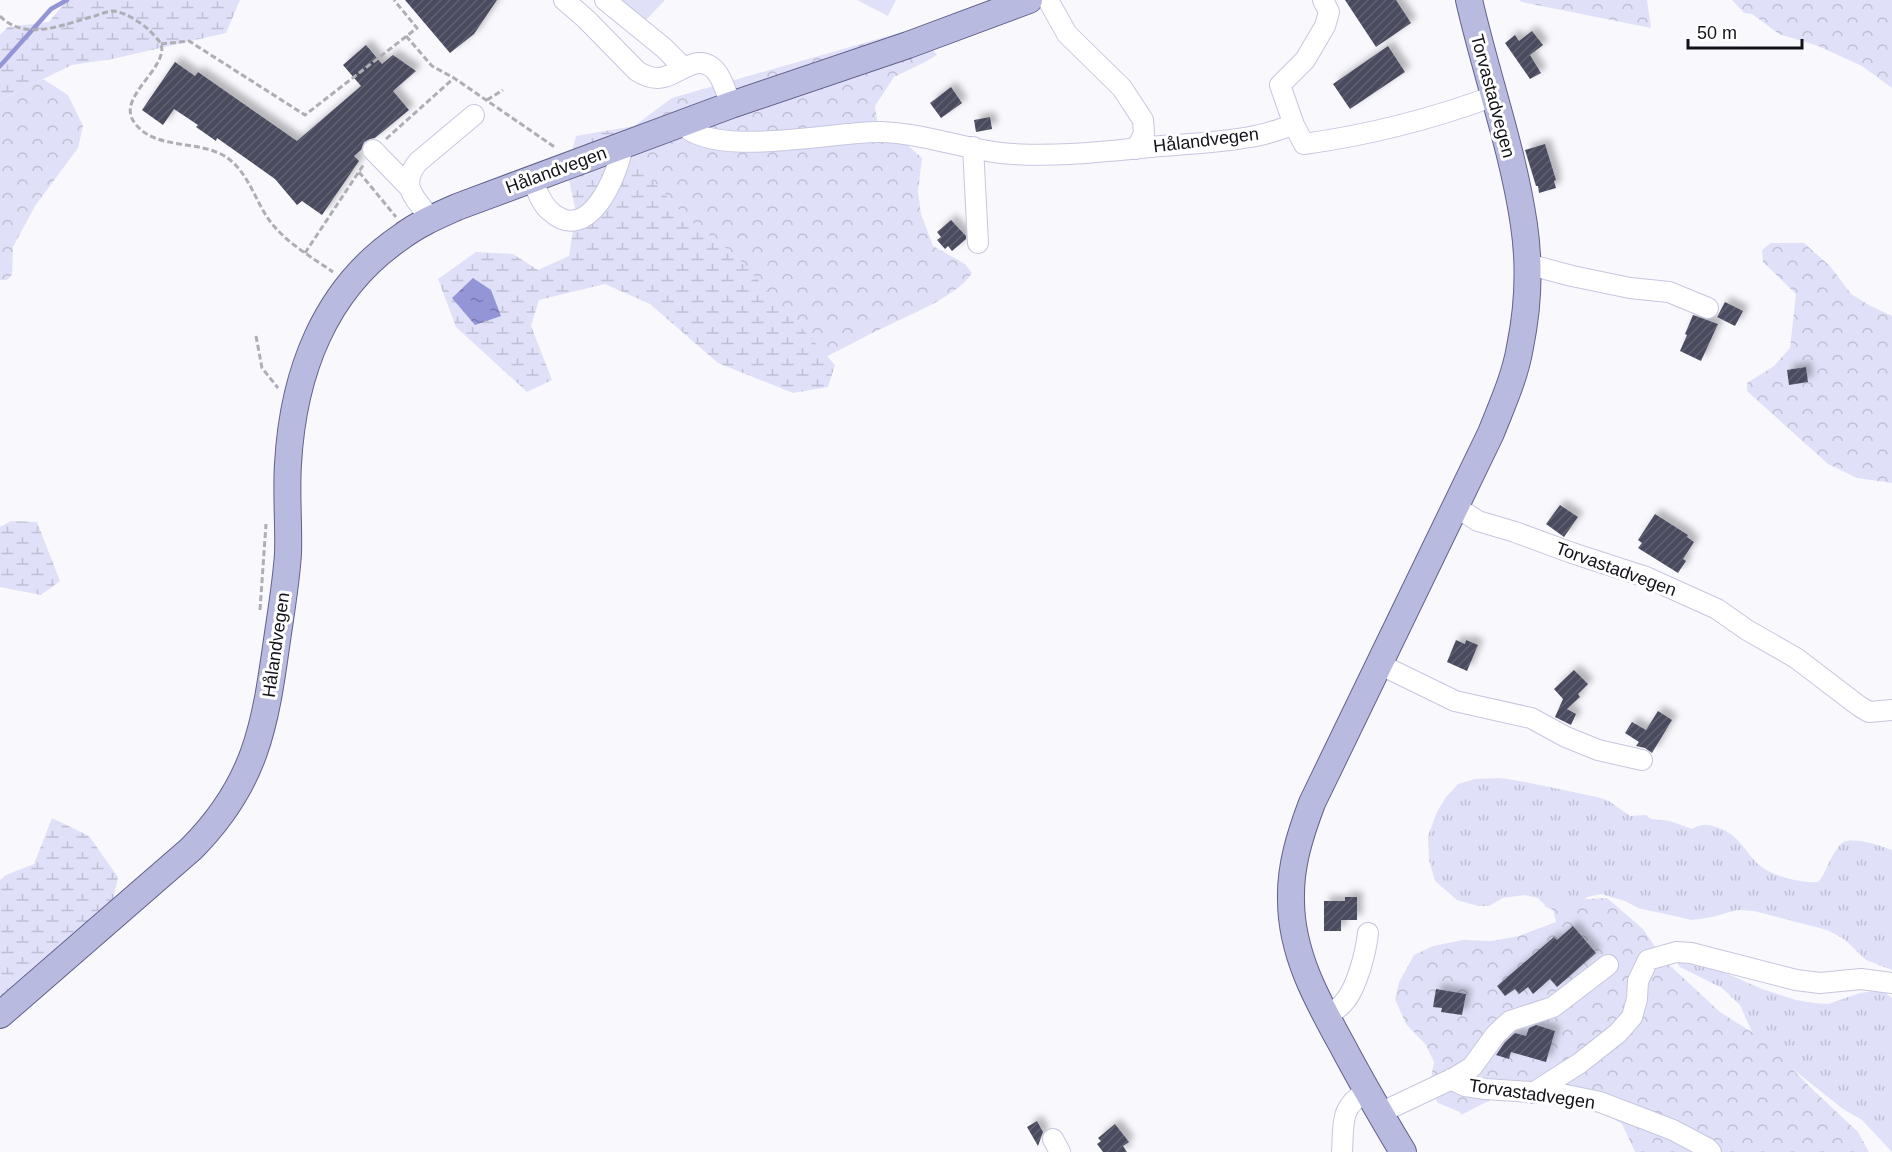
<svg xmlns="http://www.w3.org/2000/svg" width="1892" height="1152" viewBox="0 0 1892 1152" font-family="Helvetica,sans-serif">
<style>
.grass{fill:url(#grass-tufts)}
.forest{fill:url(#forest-crowns)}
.wetland{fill:url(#wetland-marsh)}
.green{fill:#e0e1f8}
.water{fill:url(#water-ripples)}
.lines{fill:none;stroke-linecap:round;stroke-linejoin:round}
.stream{stroke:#9495d7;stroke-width:4.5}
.building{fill:url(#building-hatch);filter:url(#shadow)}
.minor-casing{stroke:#c6c7df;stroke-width:22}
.major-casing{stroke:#61618c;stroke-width:28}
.path{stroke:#aeaeb4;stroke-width:3;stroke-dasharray:6 3;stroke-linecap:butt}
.minor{stroke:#fff;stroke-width:20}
.major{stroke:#b9badf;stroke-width:26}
.labels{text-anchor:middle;stroke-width:6;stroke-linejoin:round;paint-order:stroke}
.street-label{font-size:18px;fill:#12121a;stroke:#fff}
</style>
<defs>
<pattern id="grass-tufts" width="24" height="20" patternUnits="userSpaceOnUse" patternTransform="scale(1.5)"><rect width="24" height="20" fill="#e0e1f8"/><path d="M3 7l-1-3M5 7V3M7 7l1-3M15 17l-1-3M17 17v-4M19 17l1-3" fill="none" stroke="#bfc0d4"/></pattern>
<pattern id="forest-crowns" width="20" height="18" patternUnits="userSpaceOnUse" patternTransform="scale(1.5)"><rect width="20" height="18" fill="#e0e1f8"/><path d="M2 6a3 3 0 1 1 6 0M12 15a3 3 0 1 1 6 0" fill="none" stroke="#bfc0d4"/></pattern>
<pattern id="wetland-marsh" width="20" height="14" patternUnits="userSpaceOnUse" patternTransform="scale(1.5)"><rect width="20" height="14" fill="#e0e1f8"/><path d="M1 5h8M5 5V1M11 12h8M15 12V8" fill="none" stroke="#bfc0d4"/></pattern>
<pattern id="water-ripples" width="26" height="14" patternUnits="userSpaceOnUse" patternTransform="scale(1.5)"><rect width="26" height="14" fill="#9495d7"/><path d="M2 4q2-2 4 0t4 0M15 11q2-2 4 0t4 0" fill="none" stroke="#7778ae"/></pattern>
<pattern id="building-hatch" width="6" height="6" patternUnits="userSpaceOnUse" patternTransform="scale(1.5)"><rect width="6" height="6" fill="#4b4c60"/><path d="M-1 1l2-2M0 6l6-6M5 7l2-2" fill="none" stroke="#616272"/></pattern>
<filter id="shadow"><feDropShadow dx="5.5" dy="-5.5" stdDeviation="3" flood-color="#0004"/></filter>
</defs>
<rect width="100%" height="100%" fill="#f8f8fd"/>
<path class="grass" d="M1500 778 1525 782 1597 797 1609 801 1630 816 1646 815 1651 819 1670 821 1692 829C1702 823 1709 824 1719 828 1744 837 1747 860 1768 871 1782 878 1802 883 1818 882 1825 874 1827 866 1832 857 1835 852 1839 844 1844 842 1856 837 1881 846 1892 850V970L1866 960 1844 939 1827 930 1754 911 1737 910 1712 917 1692 920 1638 908 1625 901 1601 894 1587 897 1580 904 1548 908 1538 898 1524 895 1503 898 1489 906H1478L1457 900 1435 881 1429 860 1428 836 1437 812 1446 797 1458 784 1475 779Z
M1674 959 1707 965 1762 989 1796 1000 1814 1003 1828 1004 1860 993 1882 990 1892 998V1152L1862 1120 1843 1109 1755 1039 1740 1005 1722 988 1680 967Z"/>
<path class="forest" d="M1519 0H1647L1651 28 1522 2Z
M1732 0H1892V88L1862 66 1818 46 1779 34 1752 14 1744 13Z
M916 28 937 55 925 62 894 77 875 106 878 128 905 143 922 158 918 192 921 214 933 246 965 264 972 273C958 296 909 315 885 327 865 336 846 347 826 357L737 258 684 216 636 161 634 126 672 98Z
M43 79 68 95 83 126 78 148 35 206 13 247 12 275 7 280H0V100Z
M1771 243H1804L1830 266 1851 294 1869 305 1892 316V483L1857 478 1828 464 1747 391V383L1774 366 1790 348 1796 294 1763 262 1762 250Z
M1607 898 1643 929 1664 960 1720 1012 1763 1039 1810 1087 1858 1132 1869 1152H1635L1622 1124 1590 1105 1506 1092 1461 1115 1460 1112 1438 1103 1430 1084 1434 1062 1426 1045 1406 1024 1395 999 1399 982 1414 955 1433 946 1463 940 1491 941 1519 936 1556 922 1553 910 1544 906 1554 901Z"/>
<path class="wetland" d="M67 0H240L226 33 112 59 72 65 0 100V35L8 27 49 22Z
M634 126 636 161 684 216 737 257 835 365 828 387 793 393 718 363 650 304 605 284 539 300 531 326 552 380 527 392 456 327 438 279 476 252 513 254 538 270 569 256 576 212 567 171 576 136Z
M11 521 37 522 60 581 41 595 0 587V527Z
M52 818 89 836 118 877 112 906 0 1000V880L6 875 34 864Z"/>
<path class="green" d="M618 0H665L643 23Z
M857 0H896L888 16Z"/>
<path class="water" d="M473 278 491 290 501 316 475 325 452 298Z"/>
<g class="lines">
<path class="stream" d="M0 66 51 9 67 0"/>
</g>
<path class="building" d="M405 0H497L474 34 450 53Z
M1345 0H1396L1411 23 1376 47Z
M1532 31 1543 45 1530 55 1541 73 1530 79 1505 43 1515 35 1519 41Z
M366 45 382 64 393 55 416 71 393 91 409 110 375 138 370 139 364 142 361 150 354 156 359 161 322 215 302 201 297 205 275 179 217 138 216 141 196 127 198 125 174 109 163 125 142 110 175 62 195 76 198 72 297 141 361 86 343 65Z
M1388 46 1405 72 1350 109 1333 84Z
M951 87 962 103 941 118 930 103Z
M990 117 992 129 976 132 974 120Z
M1545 144 1556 180 1554 181 1556 188 1539 193 1538 186H1536L1525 150Z
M951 220 966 236V239L952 251 948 246 945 249 937 240 941 237 937 232Z
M1725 302 1743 311 1735 326 1717 317Z
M1693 315 1718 324 1701 361 1680 351 1687 335 1685 334Z
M1806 367 1808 382 1789 385 1787 370Z
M1560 505 1578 517 1564 537 1546 524Z
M1655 514 1688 535 1687 537 1694 542 1683 559 1686 561 1678 573 1638 548 1642 543 1638 540Z
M1456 640 1465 644 1466 640 1478 645 1467 671 1447 662Z
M1574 670 1588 684 1578 694 1580 697 1567 709 1576 714 1571 725 1555 717 1563 699 1554 689Z
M1658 711 1672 720 1652 753 1645 748 1636 746 1639 742 1625 733 1632 722 1646 730Z
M1345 897H1357V920H1341V931H1324V901H1345Z
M1573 926 1596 953 1557 987 1550 979 1533 994 1528 987 1519 994 1515 989 1505 996 1497 986 1554 937 1557 940Z
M1436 989 1466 994 1462 1015 1441 1012 1442 1008 1433 1007Z
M1536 1025 1555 1031 1546 1062 1511 1052 1509 1059 1496 1055 1505 1042 1515 1033 1526 1036 1529 1028Z
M1037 1121 1043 1132 1038 1146 1027 1127Z
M1115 1124 1129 1142 1123 1146 1127 1152H1103L1097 1144 1101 1141 1098 1138Z"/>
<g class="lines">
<g class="minor-casing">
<path id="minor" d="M564 0 586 19 637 71C645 76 654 80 664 77 682 72 701 50 718 74 724 83 727 95 731 105
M605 0 664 48 683 67
M1048 0 1067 34 1122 88 1143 120 1144 134 1136 149
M681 123C712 160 834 131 880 132 922 133 960 148 1001 153 1051 158 1101 152 1150 147 1184 144 1217 143 1250 137 1265 135 1279 129 1294 125L1304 144C1369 135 1432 119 1494 96
M1294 125 1280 85 1305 60 1325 26 1329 12 1323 0
M973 147 978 243
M373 150 409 187
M532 179C537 190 541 204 550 211 589 247 618 174 623 145
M431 219C416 199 398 186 418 162L474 115
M1527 264 1572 276 1630 288 1669 292 1708 308
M1456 507 1478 521 1515 532 1572 553 1646 577 1717 609 1747 630 1796 658 1859 706 1869 712 1892 710
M1379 664 1455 701 1531 718 1566 737 1598 750 1642 760
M1326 1016C1333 1012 1340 1008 1345 1001 1357 987 1366 952 1368 933
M1451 1079 1465 1086 1486 1089 1561 1094 1600 1102 1673 1130 1707 1148 1711 1152
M1533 1093 1580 1063 1618 1033 1632 1017 1637 999 1638 981 1648 960 1676 952 1691 953 1796 980 1820 983 1861 979 1892 983
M1380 1113 1454 1078 1472 1067 1496 1034 1510 1021 1553 1007 1608 965
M1053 1139 1060 1152
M1342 1152C1344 1124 1339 1107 1367 1091"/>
</g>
<g class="major-casing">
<path id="major" d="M0 1015 191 849C256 784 265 726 277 640 281 612 286 583 288 554 289 524 286 494 288 464 293 374 324 289 401 237 418 224 437 216 457 207L731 105 908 45 1029 0
M1403 1152C1382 1117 1361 1081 1342 1045 1317 1000 1291 953 1291 900 1290 866 1300 835 1312 803L1491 433C1502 405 1515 377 1520 347 1528 308 1530 266 1524 225 1513 149 1486 75 1469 0"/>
</g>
<path class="path" d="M0 16C26 43 66 23 95 16 100 14 108 11 113 11 125 12 140 22 149 30 152 33 159 40 161 44 169 68 116 97 134 122 154 151 199 139 226 157 247 171 254 197 267 217 283 241 310 256 333 272
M406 36 432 66 454 78 556 148
M161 44 189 41 305 115 417 28 394 0
M487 100 503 90
M386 139 454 78
M359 172 396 217
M305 253 364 164
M256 336 262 368 278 388
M260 610 266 524"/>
<use href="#minor" class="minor"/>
<use href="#major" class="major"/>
</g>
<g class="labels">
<g class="street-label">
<text transform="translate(1493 96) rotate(75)" y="6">Torvastadvegen</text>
<text transform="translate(1206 140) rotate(-7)" y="6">Hålandvegen</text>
<text transform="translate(556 170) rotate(-20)" y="6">Hålandvegen</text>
<text transform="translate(1616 569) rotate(20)" y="6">Torvastadvegen</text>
<text transform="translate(276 645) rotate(-82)" y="6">Hålandvegen</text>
<text transform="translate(1532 1094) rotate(8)" y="6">Torvastadvegen</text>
</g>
</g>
<path d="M1688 39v9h114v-9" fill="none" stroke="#12121a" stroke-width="3"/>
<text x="1697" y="39" font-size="18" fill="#12121a" stroke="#ffffff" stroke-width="4.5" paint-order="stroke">50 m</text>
</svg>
